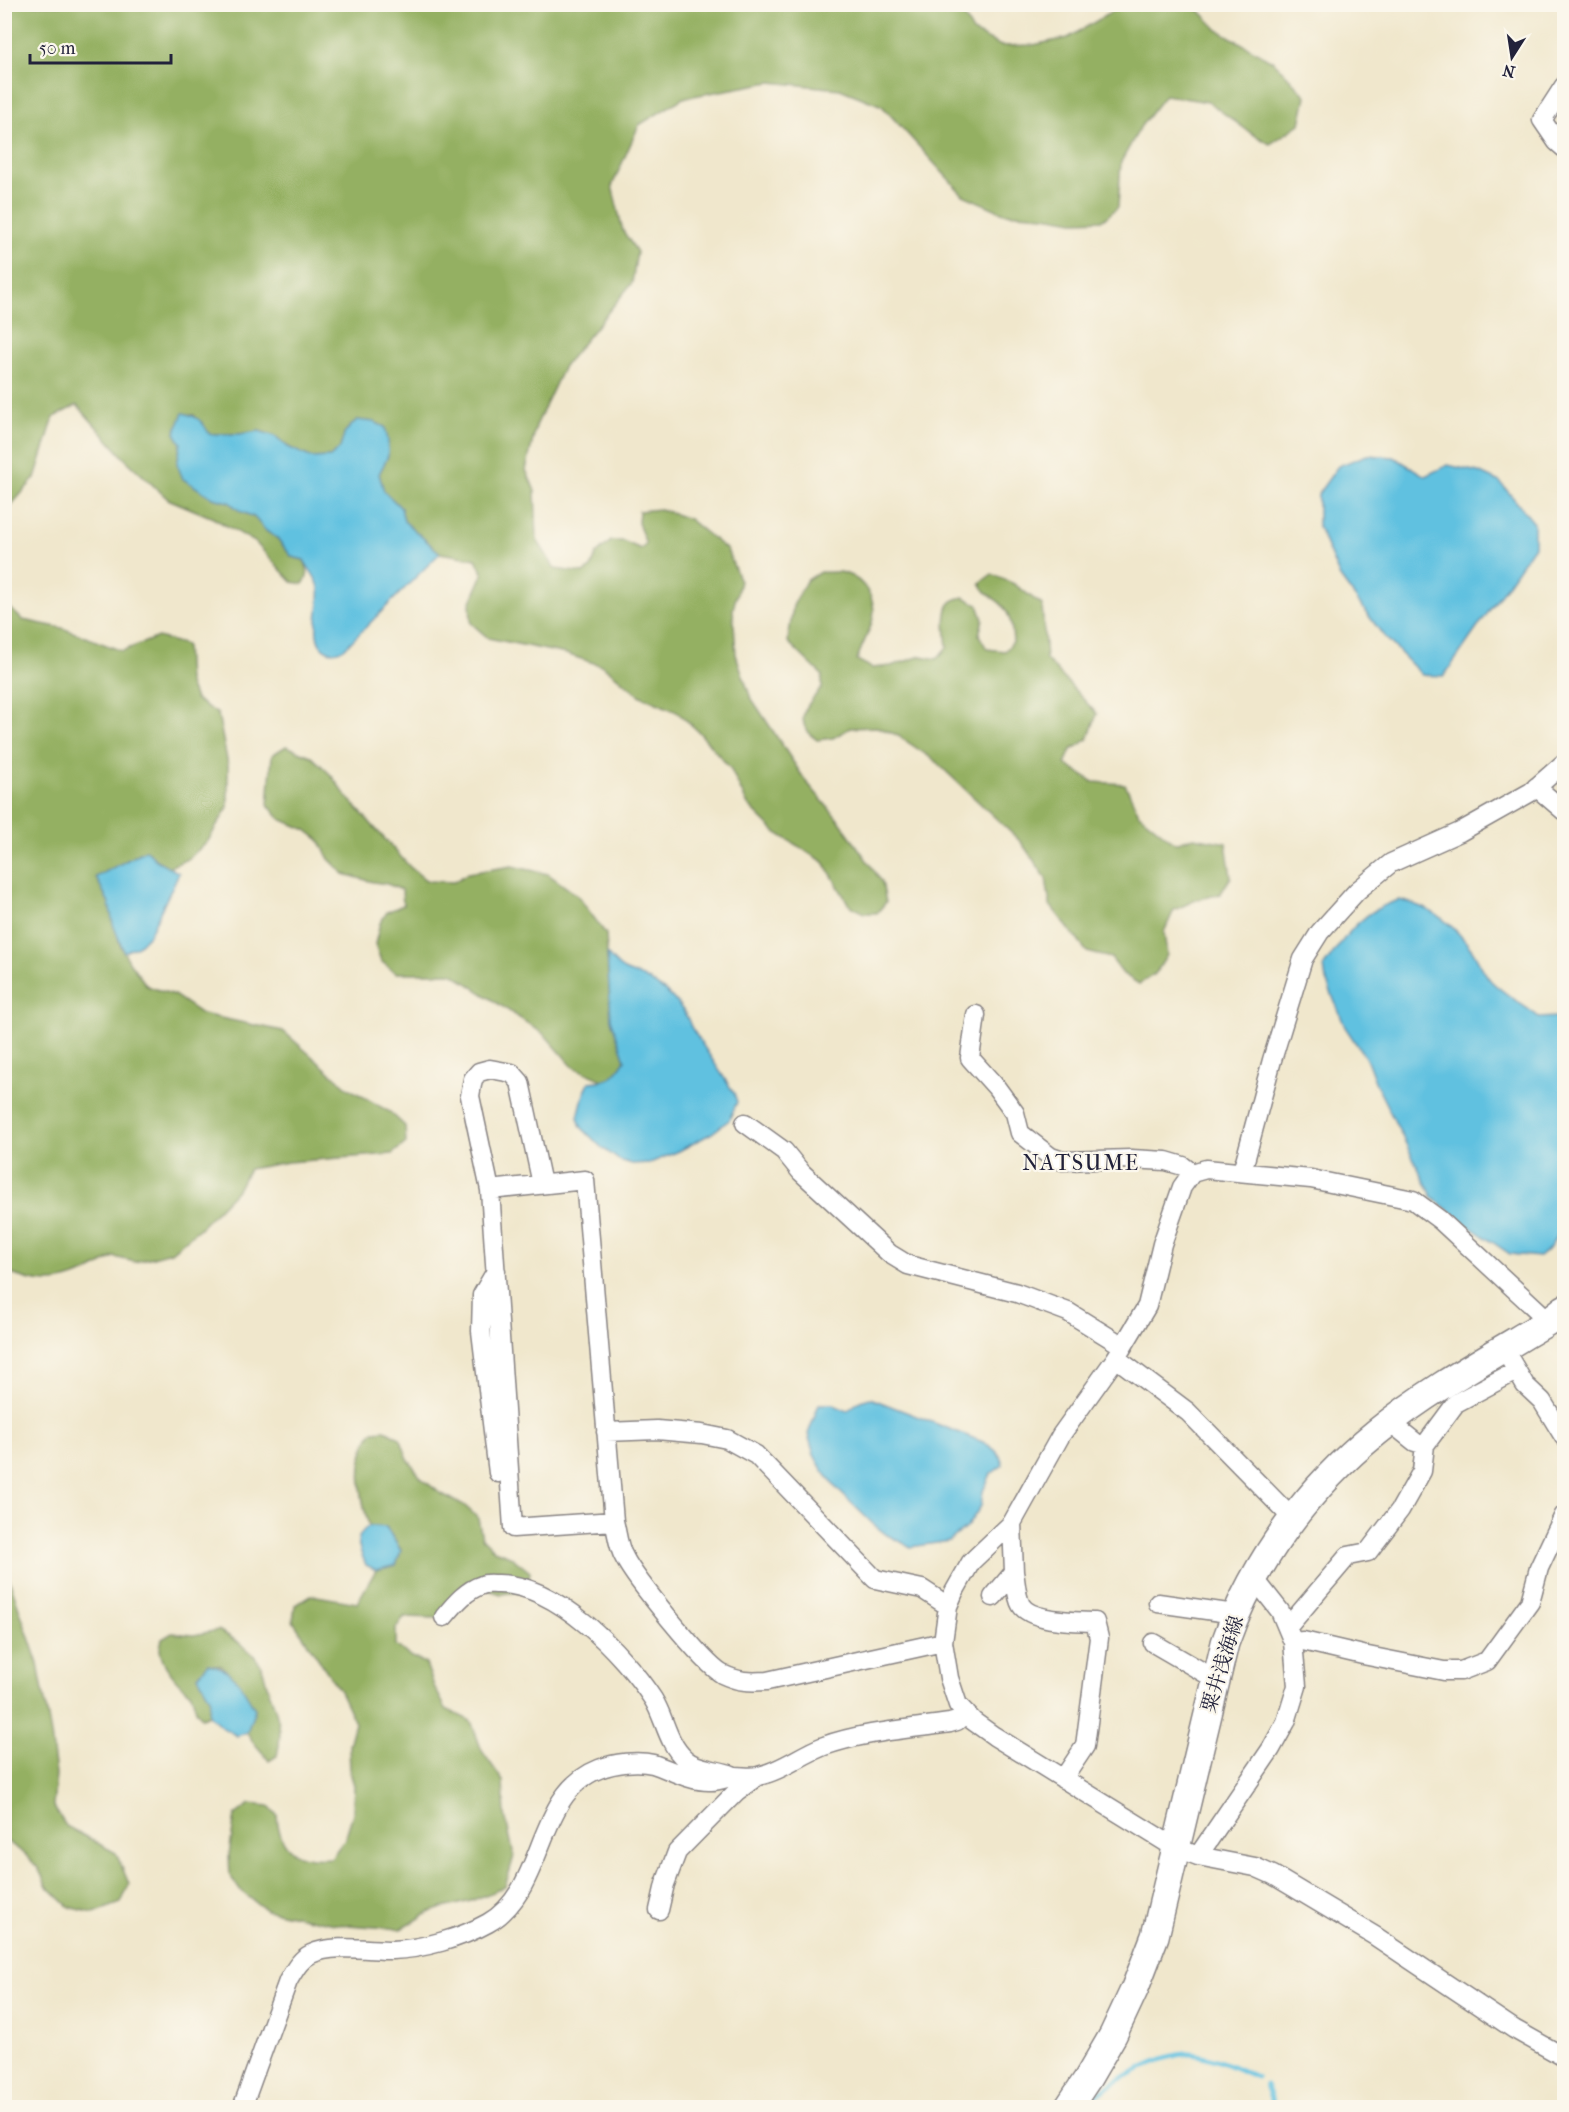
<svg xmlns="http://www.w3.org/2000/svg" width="1569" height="2112" viewBox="0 0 1569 2112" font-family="'IM FELL French Canon','Noto Serif JP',serif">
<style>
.forest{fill:#94b062;stroke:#5b694e;stroke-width:1.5}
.water{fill:#61c1e0;stroke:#42728e;stroke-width:1.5}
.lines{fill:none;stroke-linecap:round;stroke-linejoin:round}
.stream{stroke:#61c1e0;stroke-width:5}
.minor-casing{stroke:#898484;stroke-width:21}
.secondary-casing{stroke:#898484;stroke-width:30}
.minor{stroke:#fff;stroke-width:18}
.secondary{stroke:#fff;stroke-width:27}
.labels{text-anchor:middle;stroke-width:4.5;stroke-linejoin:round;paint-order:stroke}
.street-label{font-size:20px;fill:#22223b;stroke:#fbf7ec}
.quarter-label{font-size:22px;letter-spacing:1.5px;fill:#22223b;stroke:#fbf7ec}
</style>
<rect width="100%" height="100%" fill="#fbf7ec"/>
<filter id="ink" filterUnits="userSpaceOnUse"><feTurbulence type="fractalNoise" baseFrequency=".0167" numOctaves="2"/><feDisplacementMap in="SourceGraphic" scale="12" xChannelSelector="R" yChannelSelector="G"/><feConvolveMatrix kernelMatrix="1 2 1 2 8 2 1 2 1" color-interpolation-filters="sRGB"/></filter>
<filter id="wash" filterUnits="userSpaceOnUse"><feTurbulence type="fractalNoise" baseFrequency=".008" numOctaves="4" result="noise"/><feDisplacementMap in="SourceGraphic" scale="24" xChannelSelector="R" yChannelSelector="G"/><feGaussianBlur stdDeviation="1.35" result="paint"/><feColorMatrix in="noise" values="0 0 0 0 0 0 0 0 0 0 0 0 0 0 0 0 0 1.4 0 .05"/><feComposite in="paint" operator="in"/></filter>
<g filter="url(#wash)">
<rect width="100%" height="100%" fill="#f0e7cc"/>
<path class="forest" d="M965 4 964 16 973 32 1001 46 1033 45 1068 38 1123 5H1194L1218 30 1274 62 1306 96 1300 124 1270 144 1251 133 1208 102 1165 95 1141 126 1121 162 1118 207 1103 220 1074 221 1045 216 1004 213 963 195 882 106 840 89 770 82 683 98 639 125 612 186 623 231 637 252 632 283 564 366 536 426 526 470 535 491 537 540 555 569 583 573 591 568 596 554 611 541H623L641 549 646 544 638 523 639 511 660 509 689 519 727 550 740 581 733 609 736 655 750 696 805 780 841 823 882 882 886 902 877 913H864L849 905 824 862 775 832 748 805 730 768 698 731 677 712 641 696 603 666 566 654 488 638 471 623 470 604 483 574 476 559 440 553 404 521 401 508 384 492 379 474 388 456 385 427 374 422 357 420 345 432 341 448 330 457 312 458 288 447 275 436 259 431 240 434H209L194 415 183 414 175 433 181 443 177 464 213 498 229 502 240 511 254 517 266 531 277 538 292 557 304 560C308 569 310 575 303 584L292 582 255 542 213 518 168 499 126 460 77 405 54 417 35 478 8 509 5 519 4 23 15 5Z
M820 572C827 573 837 571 844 573 865 579 880 603 871 625 867 637 861 647 857 660L872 668 891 666 921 656 937 659 947 647C946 636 942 610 951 602 954 599 960 598 964 597L978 605 983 619 979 635 987 649 1005 651 1013 642C1012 628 1011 615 1001 604 992 596 986 595 980 583L992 574 1014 584 1042 605 1046 659 1097 714 1088 739 1071 750 1065 764 1093 782 1125 784 1139 814 1175 843 1194 837 1226 843 1231 877 1220 894 1196 900 1174 910 1164 932 1167 955 1156 973 1139 984 1123 974 1111 958 1087 952 1050 905 1046 878 1021 842 934 760 897 735 877 727 850 728 833 738 817 740C792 722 805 706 822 688V675L788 642 793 606 806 581Z
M4 603 23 620 62 628 122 651 158 637 186 645 188 681 195 699 218 714 228 765V807L208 841 188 859 169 867 156 860 146 850 96 877 109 903 120 945 130 963 147 986 174 995 202 1014 283 1031 348 1088 390 1112 405 1126 406 1143 392 1154 288 1162 249 1169 236 1191 200 1228 171 1252 135 1262 114 1257C74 1281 50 1292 5 1271Z
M286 746 311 756 331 775 347 797 410 867 427 881 454 882 468 873 512 866 548 874 578 896 606 934 611 1019 625 1060 618 1073 605 1081 573 1067 545 1035 452 973H396L381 961 375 944 380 923 387 912 403 905 402 890 387 884 373 882 344 874 329 859 319 840 306 830 280 819 268 805 272 755Z
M385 1430 400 1438 408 1459 421 1478 440 1493 464 1505 478 1518 482 1538 494 1550 510 1556 530 1572 527 1591 501 1594 480 1587 438 1618 404 1617 396 1628V1645L408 1655 426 1664 434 1686 446 1709 471 1721 482 1751 503 1781 505 1815 514 1856 505 1887 471 1901 432 1911 401 1929 335 1924 266 1910 242 1892 230 1876 229 1855 235 1815 250 1804 269 1806 277 1815C279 1851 297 1861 331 1858L345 1839 353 1813 354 1785 350 1772 349 1745 355 1723 340 1691 293 1621 295 1605 311 1595 357 1603 376 1570 396 1565 401 1550 386 1527 369 1526C360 1497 354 1457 373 1431Z
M5 1567 38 1664 51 1734 56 1775 53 1806 66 1826 116 1853 129 1884 121 1903 94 1913 69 1907 47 1886 38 1868 25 1854 5 1840Z
M218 1630C233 1638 253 1650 261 1666 265 1672 265 1681 268 1688 277 1715 284 1727 277 1756L269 1761C262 1751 252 1743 247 1732L255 1709 222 1666 208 1664 198 1676 210 1698 209 1715 202 1718 196 1710 191 1693C179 1686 160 1663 160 1649 160 1646 161 1643 162 1639L172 1633 194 1635Z"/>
<path class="water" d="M183 413C197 416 203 421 209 434H240L259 431 275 436 288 447 312 458 330 457 340 448 345 432 357 420 374 422 385 427 388 440V456L379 474 384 491 401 508 404 521 440 553 347 646C340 651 334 654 326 650 308 641 322 605 319 588 318 579 308 568 304 560L292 557 277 538 266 531 254 517 240 511 229 502 213 498 183 479 177 464 181 443 175 433Z
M1367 455 1394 457 1425 476 1448 465 1478 472 1500 482 1534 523V546L1444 676 1422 675 1383 635 1340 577 1318 526V494L1338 466Z
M146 850 156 860 179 873 149 935 138 946 124 952 113 924 109 903 96 877Z
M1399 900C1434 908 1454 924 1474 953 1479 962 1484 973 1491 981 1504 994 1525 1006 1540 1018L1557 1017 1564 1024V1225L1549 1249 1539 1257 1510 1254 1467 1225 1433 1198 1376 1084 1367 1060 1345 1027 1326 980 1324 966C1346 935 1361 911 1399 900Z
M607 954C612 959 618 967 624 970 629 973 637 974 642 977 663 987 684 1004 691 1027L734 1093 737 1102 729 1120 712 1133 679 1151 650 1163 632 1164 619 1160 601 1147 581 1127 578 1117 583 1097 589 1082C609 1081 615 1077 625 1060L611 1019Z
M870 1398 983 1442C993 1448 1001 1453 1003 1465L991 1474 983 1491 981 1506 967 1527 949 1541 911 1547 887 1535 874 1525 835 1487 822 1469 814 1455 808 1434 819 1404H832L847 1411 860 1401Z
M369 1526 386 1527 401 1551 396 1565 376 1570 366 1565C360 1549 351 1538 369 1526Z
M208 1664C235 1668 242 1688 255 1709L247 1732 237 1736 223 1728 209 1715 210 1698 198 1676Z"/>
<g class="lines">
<path class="stream" d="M1266 2085 1275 2108
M1090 2099C1112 2083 1163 2052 1190 2054 1213 2056 1235 2068 1256 2077"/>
</g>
</g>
<g filter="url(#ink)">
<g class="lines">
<g class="minor-casing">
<path id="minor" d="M1564 86 1542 120 1557 142 1564 148
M1536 787 1564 811
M976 1015 970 1058 996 1087 1015 1113 1020 1133 1051 1157 1063 1161 1131 1159 1166 1161 1183 1166 1192 1173
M745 1123 784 1151 801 1172 890 1254 908 1265 1017 1293 1068 1312 1123 1346
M1242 1172 1272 1060 1303 959 1320 932 1357 891 1391 863 1460 832 1531 792 1564 763
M542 1184 520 1082 512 1073 490 1069 479 1072 473 1079 470 1096 490 1190 513 1528 614 1521
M490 1190 585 1180 614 1521C617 1532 618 1547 624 1557 635 1579 703 1663 722 1674 739 1682 748 1682 767 1681L943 1642
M496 1271 482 1295 481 1331 498 1473
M1549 1321 1440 1220 1413 1200 1311 1179 1206 1169 1192 1173 1182 1187 1162 1244 1147 1306 1116 1358 1061 1435 1012 1523 971 1562 954 1592 948 1606 943 1642 949 1678 958 1705 973 1721 994 1736 1174 1847 1198 1856 1255 1867 1273 1875 1375 1936 1514 2029 1564 2057
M1116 1358 1188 1412 1293 1519
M1511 1361 1525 1385 1542 1401 1564 1437
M1390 1422 1415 1442 1425 1445
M606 1432 657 1430 702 1434 727 1439 756 1455 875 1579 922 1589 948 1606
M1014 1572C1016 1582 1016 1596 1021 1605 1031 1622 1078 1621 1095 1622L1099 1638 1085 1746 1063 1779
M993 1597 1014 1572 1012 1523
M1158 1603 1235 1614
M444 1617C454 1605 466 1590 482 1585 486 1583 492 1584 496 1584 555 1582 623 1653 653 1699 665 1718 667 1743 685 1759 696 1770 718 1769 732 1775
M1287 1628 1348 1556 1368 1552 1400 1510 1422 1471 1425 1445 1456 1403 1516 1371
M1293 1642 1303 1641 1363 1655 1444 1671H1461L1487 1661 1530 1602 1539 1568 1564 1515
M1153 1643 1215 1679
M1198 1856 1271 1749 1286 1722 1297 1686 1293 1642 1280 1611 1254 1578
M659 1910 665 1884 677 1852 737 1791 756 1777
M242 2108 288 1981C294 1971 300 1959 311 1954 333 1944 368 1950 392 1950 423 1949 461 1938 488 1923 547 1890 534 1794 599 1769 614 1763 638 1760 653 1764 671 1770 690 1781 709 1781 719 1782 727 1777 736 1776 743 1776 751 1778 758 1776 782 1771 802 1754 824 1746 862 1732 910 1729 950 1723L957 1721 966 1713"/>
</g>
<g class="secondary-casing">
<path id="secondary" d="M1068 2108 1088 2078 1113 2035 1135 1988 1155 1936 1225 1643C1254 1560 1310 1486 1377 1432 1430 1389 1491 1356 1549 1321L1564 1309"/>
</g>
<use href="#minor" class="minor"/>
<use href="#secondary" class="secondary"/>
</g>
</g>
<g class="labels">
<g class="street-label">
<text transform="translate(1222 1664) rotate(-73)" y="7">粟井浅海線</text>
</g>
<g class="quarter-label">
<text x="1081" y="1170">NATSUME</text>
</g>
</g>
<rect width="1569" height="2112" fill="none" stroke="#fbf7ec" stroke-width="24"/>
<g transform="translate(1512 57) rotate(192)" stroke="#fbf7ec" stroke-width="4.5" paint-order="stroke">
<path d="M0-4.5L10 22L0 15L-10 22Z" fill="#22223b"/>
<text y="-9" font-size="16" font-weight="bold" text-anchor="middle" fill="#22223b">N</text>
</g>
<path d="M30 54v9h141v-9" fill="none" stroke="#22223b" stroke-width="3"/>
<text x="39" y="54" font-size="18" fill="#22223b" stroke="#fbf7ec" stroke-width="4.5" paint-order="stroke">50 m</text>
</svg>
